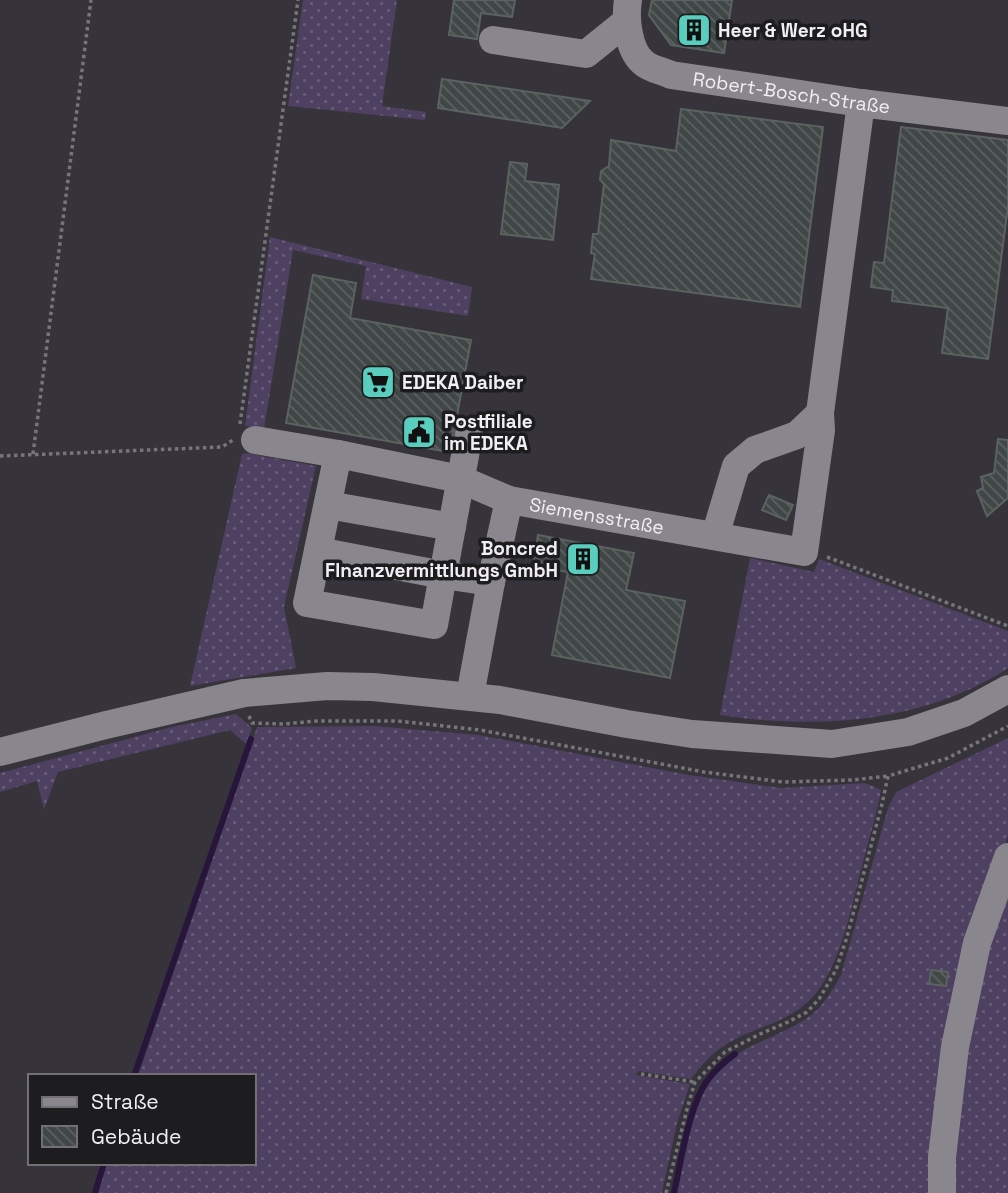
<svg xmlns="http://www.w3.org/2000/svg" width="1008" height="1193" viewBox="0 0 1008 1193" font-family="'Space Grotesk',sans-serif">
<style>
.grass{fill:url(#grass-dots)}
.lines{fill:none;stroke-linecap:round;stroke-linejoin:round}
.stream{stroke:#28153c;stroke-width:6}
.building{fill:url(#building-back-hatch);stroke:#5b6361;stroke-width:2}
.path{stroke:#77757a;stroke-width:3.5;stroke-dasharray:3.5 3.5;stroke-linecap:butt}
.minor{stroke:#89878d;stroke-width:28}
.labels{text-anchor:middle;stroke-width:7;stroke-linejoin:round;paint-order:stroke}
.poi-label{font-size:19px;font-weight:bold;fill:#f1eff3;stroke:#1d1c1f;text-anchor:start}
.street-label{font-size:19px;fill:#f1eff3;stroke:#1d1c1f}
</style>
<defs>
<pattern id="grass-dots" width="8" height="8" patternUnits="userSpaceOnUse" patternTransform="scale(1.75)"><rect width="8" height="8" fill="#4e4061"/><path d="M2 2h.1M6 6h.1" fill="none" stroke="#685c78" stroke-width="1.8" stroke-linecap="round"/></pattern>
<pattern id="building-back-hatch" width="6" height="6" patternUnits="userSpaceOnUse" patternTransform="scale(1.75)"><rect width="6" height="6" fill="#404746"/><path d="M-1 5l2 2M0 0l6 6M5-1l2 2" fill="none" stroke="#5c6261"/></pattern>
</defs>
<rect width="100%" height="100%" fill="#36343a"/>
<path class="grass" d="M303 0H397L382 106 426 112 425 120 288 106Z
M270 237 472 287 468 316 361 299 366 266 293 250 264 429 245 426Z
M246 453 316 466 284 607 296 668 190 686 242 454Z
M750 558 814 572 819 559 1008 631V668C925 723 816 730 720 715Z
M236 714 252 728 246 744 230 730 58 772 44 809 37 781 0 792V773L172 727Z
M374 726 479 735 689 775 782 788 864 783 873 786 881 790C877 814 869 838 863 862 851 907 840 978 802 1007 778 1025 748 1030 725 1045 711 1054 701 1066 691 1079L638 1071 636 1075 690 1084 677 1123 662 1193H97L107 1163H254V1076H138L257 727Z
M1008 738V836L966 955 939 1193H676C684 1156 692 1094 720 1067 747 1041 790 1035 817 1010 827 1000 834 987 841 975L888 808 896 792Z
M1008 870V1193H951L957 1087Z"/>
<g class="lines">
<path class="stream" d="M134 1076 251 739
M95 1193 104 1163
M674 1193C681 1162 689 1106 707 1081 715 1070 724 1062 735 1054"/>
</g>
<path class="building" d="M454 0H515L512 17 481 13 477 39 449 35Z
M652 0H732L724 53 671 45 649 15Z
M442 79 590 101 562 128 438 108Z
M681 109 823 127 800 307 591 279 595 254 591 253 593 234H598L604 184 600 180 601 171 609 166 611 140 676 151Z
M901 127 1008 140V206L988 359 942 353 948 308 892 301 893 290 871 287 874 262 884 263Z
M510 162 527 164 525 181 559 185 553 240 501 234Z
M313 275 356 283 350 318 471 340 455 426 449 452 286 423Z
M998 439 1008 440V498L987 516 977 491 983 488 981 477 994 473Z
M769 495 793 505 786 520 762 510Z
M538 535 634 553 626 590 685 601 670 678 552 655 568 572 533 566Z
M931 970 948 972 946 986 929 984Z"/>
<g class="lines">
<path class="path" d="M240 424 298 0
M33 454 91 0
M0 456 222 447 233 440
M827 557 1008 626
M249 716 252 723 283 724 317 721H398L480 730 704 772 783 782 852 780 888 776
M641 1074 695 1082
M666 1193 687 1109 695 1082 725 1052 760 1034 788 1022 807 1012 819 999 836 970 847 937 882 804 888 776 948 758 1008 726"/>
<g class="minor">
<path id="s1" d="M628 0C625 18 628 52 645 64 651 69 663 71 671 75L861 103 1008 121"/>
<path d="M493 40 586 54 627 21"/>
<path d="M255 440 338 454 460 479 509 500"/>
<path d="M338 454 307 603 434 625 443 575 491 582"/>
<path d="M328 505 452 527"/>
<path d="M715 536 736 466 755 450 797 435 820 413"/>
<path d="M318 551 443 575 469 434"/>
<path id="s2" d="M470 696 491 582 509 500 804 552 821 430 820 413 861 103"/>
<path d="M0 752 106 725 244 693 327 686 373 687 500 700 627 724 692 734 832 744 908 732 964 713 1008 689"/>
<path d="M942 1193V1157L955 1047 977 943 1008 857"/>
</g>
</g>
<defs>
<g id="building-square" transform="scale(1.75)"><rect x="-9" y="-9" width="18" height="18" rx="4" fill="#59cebf" stroke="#1d1c1f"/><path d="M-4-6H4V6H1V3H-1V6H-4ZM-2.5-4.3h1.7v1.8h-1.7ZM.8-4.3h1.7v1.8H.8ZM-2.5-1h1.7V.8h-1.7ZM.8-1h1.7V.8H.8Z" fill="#111"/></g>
<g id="supermarket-square" transform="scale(1.75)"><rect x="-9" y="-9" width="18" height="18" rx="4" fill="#59cebf" stroke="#1d1c1f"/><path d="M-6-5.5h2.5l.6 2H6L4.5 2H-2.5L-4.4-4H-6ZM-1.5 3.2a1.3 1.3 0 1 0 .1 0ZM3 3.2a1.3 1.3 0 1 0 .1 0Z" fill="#111"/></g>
<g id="civic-square" transform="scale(1.75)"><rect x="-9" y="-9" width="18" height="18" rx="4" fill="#59cebf" stroke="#1d1c1f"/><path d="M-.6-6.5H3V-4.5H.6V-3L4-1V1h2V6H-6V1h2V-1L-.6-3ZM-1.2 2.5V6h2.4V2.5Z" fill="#111"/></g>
</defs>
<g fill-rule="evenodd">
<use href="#building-square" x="694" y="30"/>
<use href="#supermarket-square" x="378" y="382"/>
<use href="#civic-square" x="419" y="432"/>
<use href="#building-square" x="583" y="559"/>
</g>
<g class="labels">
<g class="poi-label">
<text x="718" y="37">Heer &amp; Werz oHG</text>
<text x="402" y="389">EDEKA Daiber</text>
<text x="444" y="428">Postfiliale<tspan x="444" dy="22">im EDEKA</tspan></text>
<text x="558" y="555" text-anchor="end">Boncred<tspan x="558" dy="22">FInanzvermittlungs GmbH</tspan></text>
</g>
<g class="street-label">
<text dy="7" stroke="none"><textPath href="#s1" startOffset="219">Robert-Bosch-Straße</textPath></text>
<text dy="7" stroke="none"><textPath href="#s2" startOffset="289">Siemensstraße</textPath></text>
</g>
</g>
<rect x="28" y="1074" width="228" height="91" fill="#1d1c1f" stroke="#727074" stroke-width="2"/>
<rect x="42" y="1097" width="35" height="10" fill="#89878d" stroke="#727074" stroke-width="2"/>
<text x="91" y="1109" font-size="21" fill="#f1eff3">Straße</text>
<rect x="42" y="1126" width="35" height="21" fill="url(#building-back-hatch)" stroke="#727074" stroke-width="2"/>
<text x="91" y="1144" font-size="21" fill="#f1eff3">Gebäude</text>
</svg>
